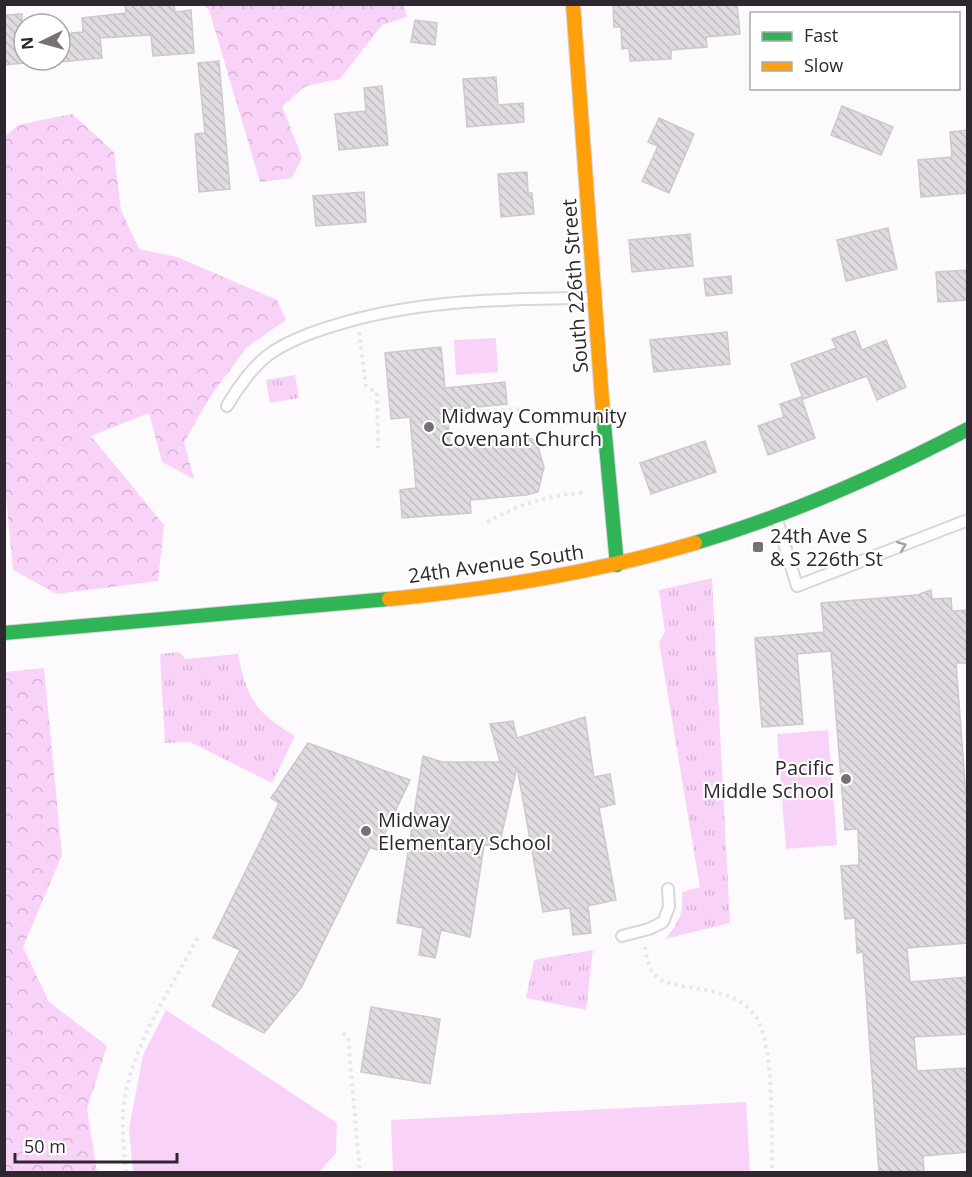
<svg xmlns="http://www.w3.org/2000/svg" width="972" height="1177" viewBox="0 0 972 1177" font-family="'Open Sans',sans-serif">
<style>
.grass{fill:url(#grass-tufts)}
.forest{fill:url(#forest-crowns)}
.pitch{fill:#f9d2f8}
.building{fill:url(#building-back-hatch);stroke:#cec8ce;stroke-width:1.5}
.lines{fill:none;stroke-linecap:round;stroke-linejoin:round}
.lane-casing{stroke:#dad5da;stroke-width:14}
.fast-casing{stroke:#dad5da;stroke-width:16}
.slow-casing{stroke:#dad5da;stroke-width:16}
.path{stroke:#e8e6e8;stroke-width:4;stroke-dasharray:3 4.5;stroke-linecap:butt}
.lane{stroke:#fffeff;stroke-width:10}
.fast{stroke:#30b455;stroke-width:14}
.slow{stroke:#ff9f0a;stroke-width:14}
.oneway{stroke:#a19da1}
.poi-dot{fill:#777177;stroke:#fff;stroke-width:2}
.labels{text-anchor:middle;stroke-width:4.5;stroke-linejoin:round;paint-order:stroke}
.street-label{font-size:20px;fill:#2f272f;stroke:#fff}
.poi-label{font-size:20px;fill:#2f272f;stroke:#fff;text-anchor:start}
</style>
<defs>
<pattern id="grass-tufts" width="24" height="20" patternUnits="userSpaceOnUse" patternTransform="scale(1.5)"><rect width="24" height="20" fill="#f9d2f8"/><path d="M3 7l-1-3M5 7V3M7 7l1-3M15 17l-1-3M17 17v-4M19 17l1-3" fill="none" stroke="#d6b4d5"/></pattern>
<pattern id="forest-crowns" width="20" height="18" patternUnits="userSpaceOnUse" patternTransform="scale(1.5)"><rect width="20" height="18" fill="#f9d2f8"/><path d="M2 6a3 3 0 1 1 6 0M12 15a3 3 0 1 1 6 0" fill="none" stroke="#d6b4d5"/></pattern>
<pattern id="building-back-hatch" width="6" height="6" patternUnits="userSpaceOnUse" patternTransform="scale(1.5)"><rect width="6" height="6" fill="#e0dbe0"/><path d="M-1 5l2 2M0 0l6 6M5-1l2 2" fill="none" stroke="#c0bcc0"/></pattern>
</defs>
<rect width="100%" height="100%" fill="#fdfafd"/>
<path class="grass" d="M295 375 299 398 270 403 266 380Z
M712 578 730 923 665 939C680 922 683 914 682 892L700 887 659 642 665 632 659 590Z
M179 652 186 659 238 654C247 699 255 712 295 736L272 783 190 742 165 743 160 654Z
M593 950 586 1010 526 998 534 960Z"/>
<path class="forest" d="M203 5H404L407 17 382 25 340 79 306 86 282 106 302 158 292 178 260 182 209 10Z
M72 114 114 152 121 210 139 249 177 257 277 300 286 320 247 347 212 394 184 442 194 479 162 462 149 413 91 436 164 525 158 581 57 594 13 570 4 474V137L18 125Z
M44 668 62 855 23 947 49 1002 107 1046 87 1109 97 1172H5V672Z"/>
<path class="pitch" d="M496 338 498 372 456 375 454 340Z
M828 730 837 845 786 849 777 734Z
M166 1010 337 1123 336 1153 319 1172H133L129 1129 143 1055Z
M746 1102 750 1172H393L391 1120Z"/>
<path class="building" d="M125 4H174L175 12 191 10 194 53 153 56 151 35 100 38 102 58 60 62V34L83 32 82 18 126 13Z
M613 4H737L740 34 706 37 707 47 671 50V59L630 61 629 48 622 49 621 27H614Z
M22 14 24 63 4 65V15Z
M415 20 437 23 435 45 411 42Z
M219 61 230 189 199 192 195 134 205 133 198 63Z
M496 77 498 105 523 103 524 122 467 127 463 79Z
M382 86 388 145 339 150 335 114 366 111 364 88Z
M842 106 893 127 881 155 831 135Z
M659 118 694 134 669 193 642 181 658 146 648 142Z
M968 130V193L921 197 918 160 952 157 950 132Z
M527 172 528 193H532L534 214 501 217 498 174Z
M364 192 366 222 316 226 313 196Z
M888 228 897 269 846 281 837 240Z
M690 234 693 266 632 272 629 240Z
M968 270V300L938 302 936 272Z
M731 276 732 293 706 296 704 279Z
M855 331 862 350 886 340 906 387 877 400 867 376 803 399 791 364 836 348 832 339Z
M727 332 730 364 654 372 650 340Z
M441 347 445 388 505 382 507 404 447 410 450 444 521 436 536 440 544 467 538 492 526 495 470 500 471 513 402 518 400 490 416 488 410 417 391 419 385 353Z
M801 397 815 438 768 455 758 426 784 417 780 404Z
M705 441 716 472 651 494 640 463Z
M931 590 932 599 951 598 952 611 968 610V663H956L968 823V943L907 948 910 982 968 977V1034L914 1037 917 1071 968 1068V1152L923 1156 924 1173H879L863 952 857 953 855 918 845 919 841 866 859 865 858 829 845 830 831 651 797 654 803 724 762 727 755 638 824 632 821 603 917 595Z
M585 717 594 777 610 774 615 804 599 808 616 900 588 906 591 933 573 935 570 908 543 912 517 767 499 846 484 845 470 937 441 930 435 958 419 955 423 928 397 923 423 756 442 762H500L490 724 513 721 517 738Z
M308 743 410 780 377 850 370 847 301 988 264 1033 212 1006 240 950 213 938 279 803 271 798Z
M371 1007 440 1019 430 1084 361 1072Z"/>
<g class="lines">
<g class="lane-casing">
<path id="lane" d="M227 406C238 387 256 362 274 351 296 337 322 329 346 322 427 299 509 299 592 298
M777 520 797 586 968 520
M622 936 649 929 663 922 669 907 668 889"/>
</g>
<g class="fast-casing">
<path id="fast" d="M603 413 617 565
M695 543C790 515 880 475 968 429
M4 633 389 599"/>
</g>
<g class="slow-casing">
<path id="slow" d="M573 4 603 413
M389 599C493 589 594 573 695 543"/>
</g>
<path class="path" d="M359 332 366 386 377 393 378 448
M449 413 525 409 567 423H580
M487 522C524 502 544 497 585 492
M645 947C646 954 648 966 653 973 669 995 732 980 756 1017 775 1046 771 1135 772 1172
M343 1033 348 1038 360 1172
M126 1172C124 1153 122 1132 123 1112 128 1050 171 989 199 935"/>
<use href="#lane" class="lane"/>
<use href="#fast" class="fast"/>
<use href="#slow" class="slow"/>
</g>
<defs><path id="oneway-chevron" d="M-2-3.5L2.5 0L-2 3.5" fill="none" stroke-width="1.6" stroke-linecap="round" stroke-linejoin="round" transform="scale(1.5)"/></defs>
<use class="oneway" href="#oneway-chevron" transform="translate(902 546) rotate(-21)"/>
<g class="poi-dot">
<circle cx="429" cy="427" r="6"/>
<rect x="752" y="541" width="12" height="12" rx="3"/>
<circle cx="846" cy="779" r="6"/>
<circle cx="366" cy="831" r="6"/>
</g>
<g class="labels">
<g class="street-label">
<text transform="translate(575 286) rotate(-94)" y="7">South 226th Street</text>
<text transform="translate(496 564) rotate(-8)" y="7">24th Avenue South</text>
</g>
<g class="poi-label">
<text x="441" y="423">Midway Community<tspan x="441" dy="23">Covenant Church</tspan></text>
<text x="770" y="543">24th Ave S<tspan x="770" dy="23">&amp; S 226th St</tspan></text>
<text x="834" y="775" text-anchor="end">Pacific<tspan x="834" dy="23">Middle School</tspan></text>
<text x="378" y="827">Midway<tspan x="378" dy="23">Elementary School</tspan></text>
</g>
</g>
<rect width="972" height="1177" fill="none" stroke="#2f272f" stroke-width="12"/>
<rect x="750" y="12" width="210" height="78" fill="#ffffff" stroke="#aca9ac" stroke-width="1.5"/>
<rect x="762" y="32" width="30" height="9" fill="#30b455" stroke="#aca9ac" stroke-width="1.5"/>
<text x="804" y="42" font-size="18" fill="#2f272f">Fast</text>
<rect x="762" y="62" width="30" height="9" fill="#ff9f0a" stroke="#aca9ac" stroke-width="1.5"/>
<text x="804" y="72" font-size="18" fill="#2f272f">Slow</text>
<g transform="translate(42 42) rotate(265)"><circle r="28" fill="#ffffff" stroke="#aca9ac" stroke-width="1.5"/>
<path d="M0-4.5L10 22L0 15L-10 22Z" fill="#777177"/>
<text y="-9" font-size="16" font-weight="bold" text-anchor="middle" fill="#2f272f">N</text>
</g>
<path d="M15 1153v9h162v-9" fill="none" stroke="#2f272f" stroke-width="3"/>
<text x="24" y="1153" font-size="18" fill="#2f272f" stroke="#ffffff" stroke-width="4.5" paint-order="stroke">50 m</text>
</svg>
